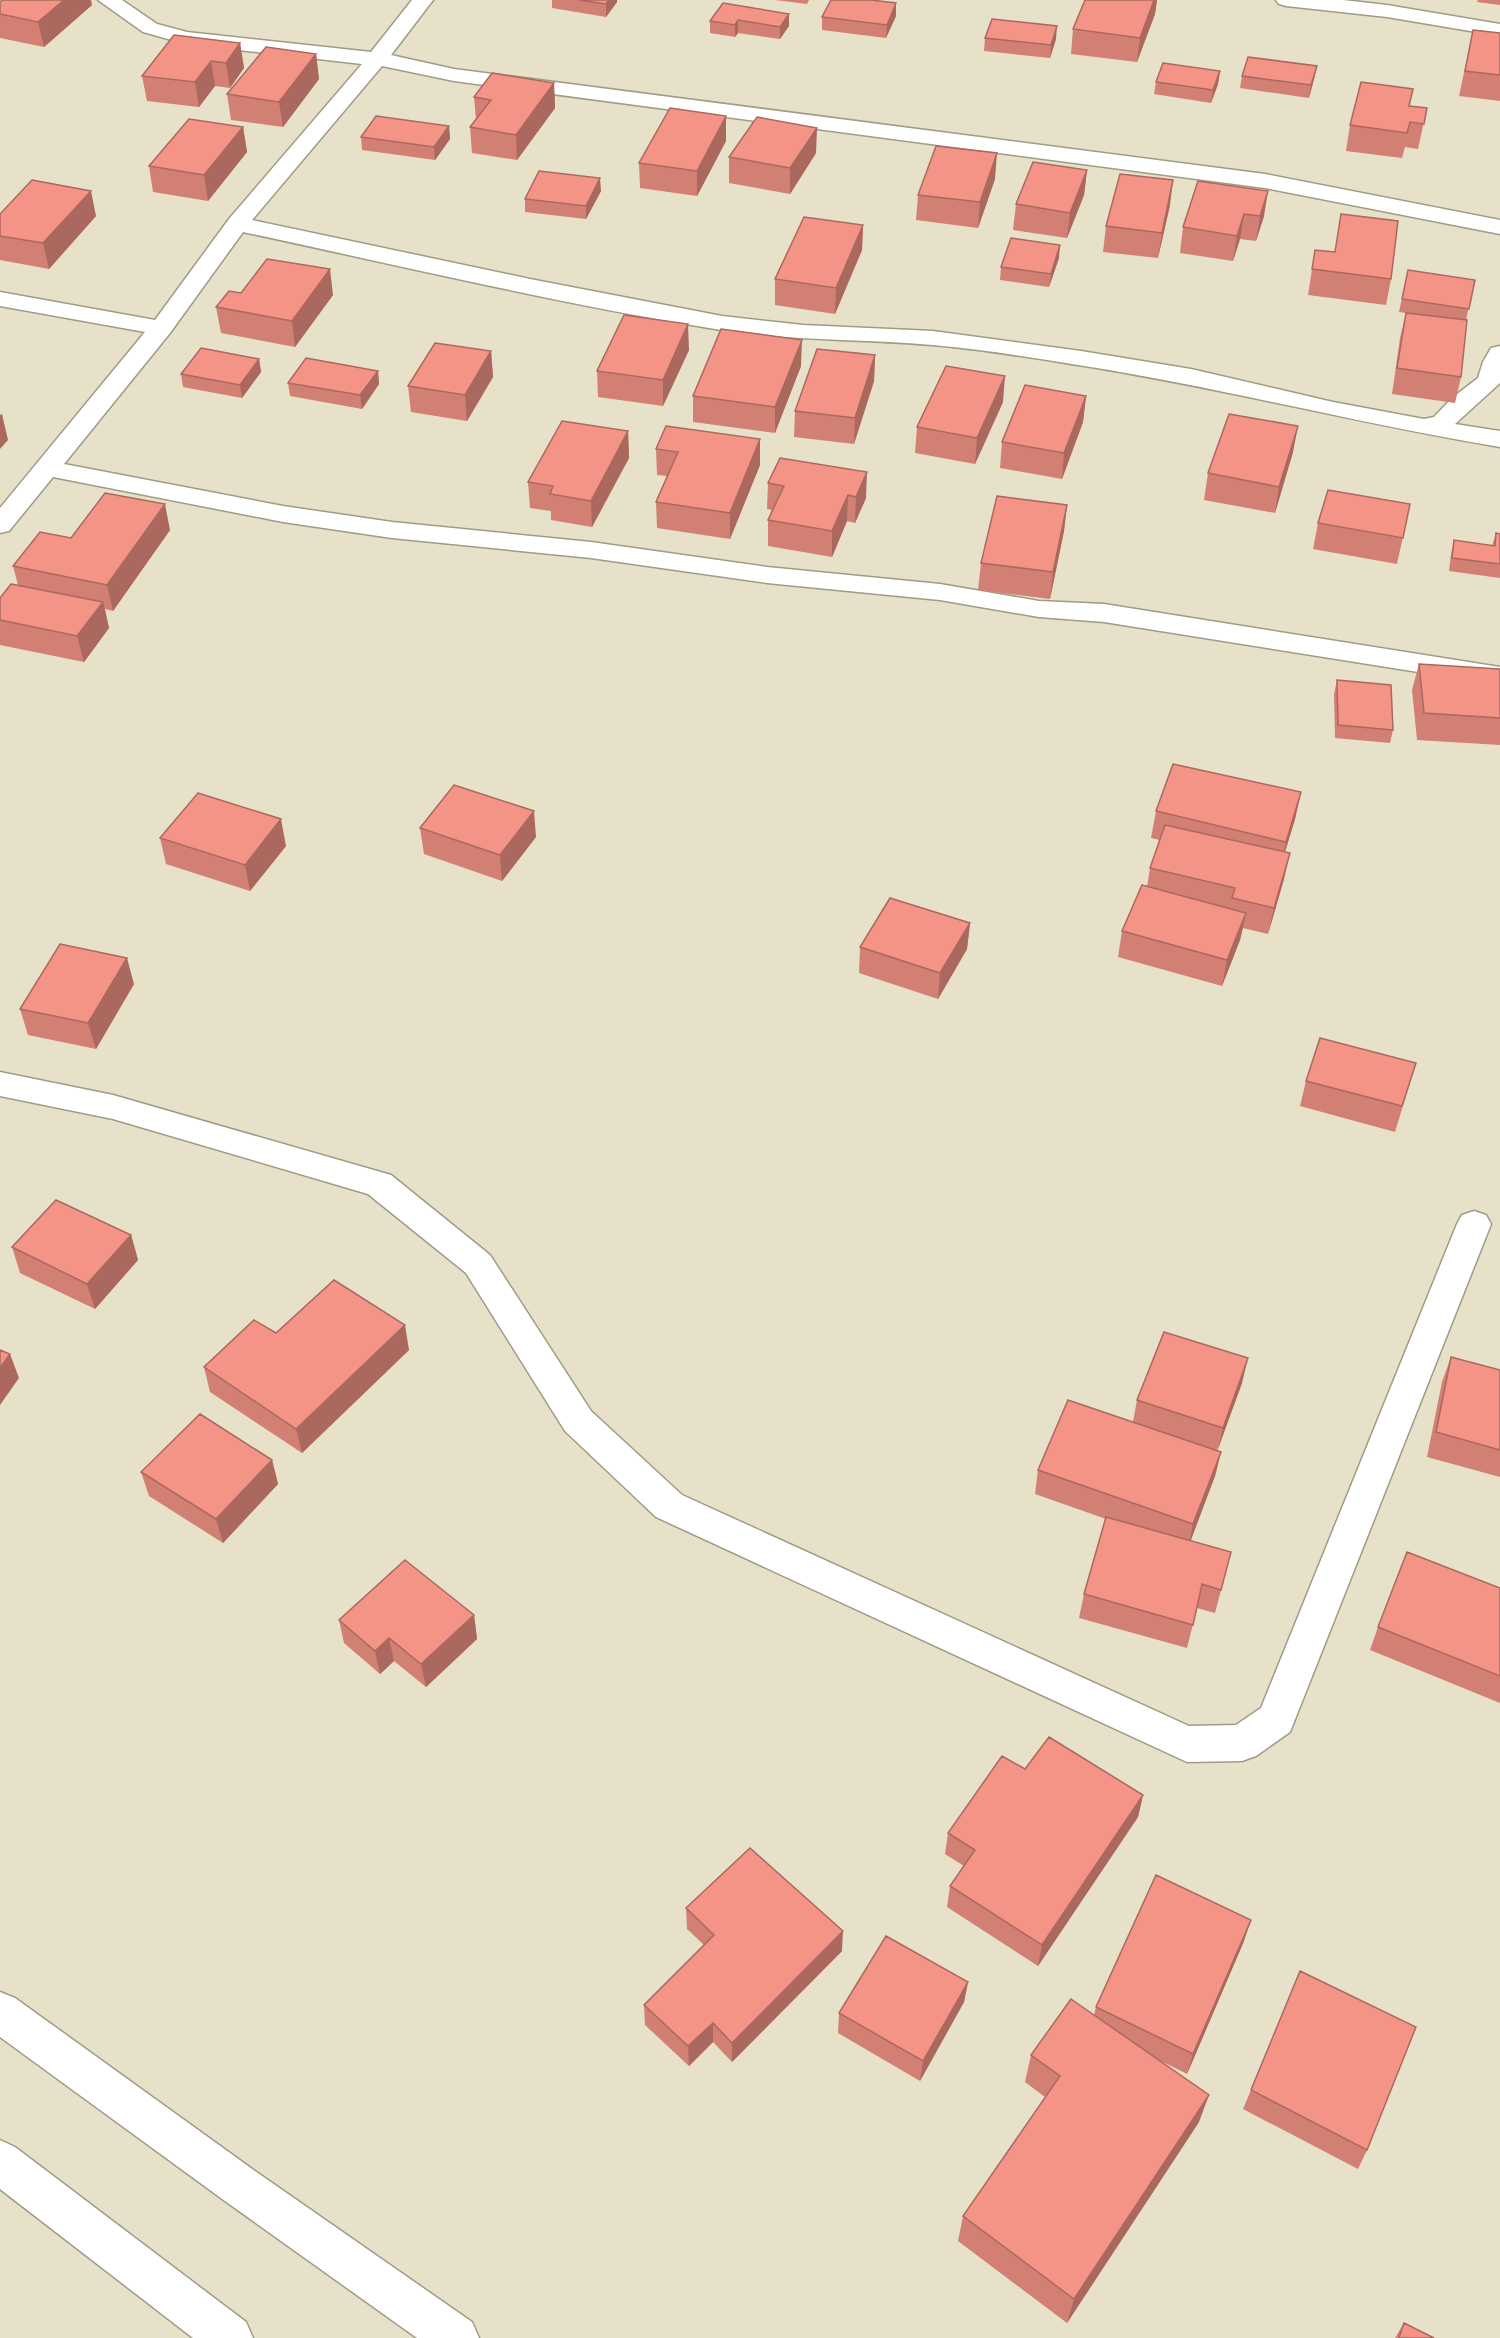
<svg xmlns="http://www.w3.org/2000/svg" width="1500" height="2338" viewBox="0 0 1500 2338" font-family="Helvetica,sans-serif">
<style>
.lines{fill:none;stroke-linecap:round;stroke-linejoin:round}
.street-casing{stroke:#a09b85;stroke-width:3}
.street{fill:#fff;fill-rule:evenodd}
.wall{fill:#d27f74}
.shaded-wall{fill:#ab685e}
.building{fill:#f49487;stroke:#ab685e;stroke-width:1.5}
</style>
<rect width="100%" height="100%" fill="#e7e1ca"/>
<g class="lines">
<g class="street-casing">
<path id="street" d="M98 0H122L157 24 187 32 371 52 412 0H433L391 55 454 69 1265 174 1500 220V234L1265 188 454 81 382 66 252 220 530 279 722 316 803 325 933 331 1081 351 1191 369 1333 402 1424 419 1434 417 1452 398 1478 378 1483 362 1491 348 1500 346V383L1455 424 1500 431V447C1360 424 1224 388 1084 366 1034 358 982 349 932 345 861 339 791 341 721 330 560 304 402 266 243 232L170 333 64 464 283 506 392 522 591 542 767 567 940 584 1039 601 1104 604 1500 667V685L1104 622 1039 617 940 600 767 583 591 558 392 538 283 522 53 477 9 531 0 533V508L145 332 0 306V292L155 320 229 219 362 64 186 44 143 32Z
M1276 0H1343L1387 5 1500 24V36L1387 17 1286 6 1279 4Z
M0 1072 113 1095 391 1175 490 1255 591 1411 682 1495 1189 1726 1236 1725 1261 1708 1457 1224 1462 1215 1474 1211 1486 1215 1491 1224 1290 1732 1256 1756 1242 1761 1187 1762 656 1517 565 1431 466 1273 368 1194 113 1119 0 1096Z
M0 1992 15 1998 255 2171 472 2322 479 2338H417L225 2201 0 2037Z
M0 2140 15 2147 246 2322 253 2338H193L0 2189Z"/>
</g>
<use href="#street" class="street"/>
</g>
<path class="wall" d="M552 0H617V2L606 17 552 8Z
M775 0H809L807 4Z
M1085 0H1157L1155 14 1137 62 1071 54 1073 29Z
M1478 0H1500V5L1477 2Z
M0 2 92 5 44 47 0 38Z
M723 3 789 26 780 39 738 33 735 37 710 33V21Z
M896 16 886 38 822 30V17Z
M1473 30 1500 33V101L1459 96Z
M985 38 1056 39 1050 58 984 51Z
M240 43 244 68 230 88 215 86 199 107 147 101 142 76Z
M316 54 319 79 283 127 231 120 227 94Z
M1317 66 1314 79 1309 98 1240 88 1242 76Z
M1220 71 1218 84 1211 103 1154 94 1156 82Z
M554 83 555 108 517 160 472 153 470 127 476 120 474 97Z
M1413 89 1409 106 1427 108 1418 149 1405 147 1402 158 1346 151 1350 125Z
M449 126 450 139 435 160 362 150 361 137Z
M243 127 247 152 208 201 153 192 149 166Z
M726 141 697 196 640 188 639 163Z
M816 153 790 194 729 183V157Z
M1087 170 1084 195 1067 238 1013 230 1016 204Z
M995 179 978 228 916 220 918 195Z
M1198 181 1264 216 1256 241 1240 239 1233 261 1180 253 1183 227Z
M601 191 586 219 525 212V199Z
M1170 205 1158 258 1103 252 1106 226Z
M0 214 96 216 49 269 0 260Z
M1341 214 1391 279 1386 305 1308 295 1315 250 1335 252Z
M863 225 862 250 835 314 775 305V279Z
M1059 258 1049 287 1000 280 1001 267Z
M1408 270 1475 280 1466 320 1461 377 1455 403 1392 394 1400 338 1406 313 1399 312Z
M333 295 295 347 221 333 216 307Z
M689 350 663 406 598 397 597 371Z
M491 351 493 377 467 421 411 412 408 386Z
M875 355 874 381 854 444 794 437 795 411Z
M259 359 261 372 242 398 183 387 181 374Z
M801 366 775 433 693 422V396Z
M378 371 379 384 362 409 290 396 288 383Z
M1086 396 1083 422 1062 479 1000 468 1002 442Z
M1003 402 975 464 915 453 917 427Z
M628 431 629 458 592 527 551 520V511L530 508 528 482Z
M656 449 760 465 730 539 657 528 656 502 667 476 657 475Z
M1293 452 1275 513 1204 500 1208 473Z
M780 458 866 498 855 523 847 521 832 557 768 546V520L772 510 767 509 768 483Z
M1410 504 1397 564 1313 549 1318 523Z
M1067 505 1064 531 1050 599 978 590 981 563Z
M170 530 113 611 105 609 109 628 84 662 0 645V598L18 585 13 566 71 538Z
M1496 533 1500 534V578L1449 571 1451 554 1454 540 1492 546Z
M1419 664 1500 669V745L1417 740 1412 690Z
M1337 680 1393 730 1390 743 1335 738 1334 694Z
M1301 792 1295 819 1285 852 1284 879 1268 934 1243 928 1240 940 1222 986 1118 957 1122 931 1147 887 1150 868 1160 840 1151 838 1156 811Z
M420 828 536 837 502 881 424 854Z
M160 838 286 846 250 891 166 864Z
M970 923 967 949 938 999 859 973 860 947Z
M134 984 96 1049 28 1035 20 1009Z
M1416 1063 1395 1132 1300 1106 1306 1081Z
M131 1235 138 1260 95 1309 20 1273 12 1247Z
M276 1333 409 1350 302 1453 210 1392 204 1367Z
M1451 1357 1500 1370V1477L1427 1457 1442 1382Z
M1242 1383 1217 1450 1221 1452 1215 1476 1190 1541 1231 1552 1215 1613 1197 1608 1187 1648 1079 1618 1084 1594 1106 1519 1035 1494 1038 1470 1133 1422 1137 1400Z
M272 1460 278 1484 223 1543 149 1496 141 1472Z
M1500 1588V1703L1370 1650 1378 1627Z
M474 1615 477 1639 426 1687 394 1661 380 1674 344 1643 339 1620Z
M1025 1769 1143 1795 1138 1817 1038 1966 947 1907 950 1886 964 1866 945 1854 948 1833Z
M686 1908 842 1951 732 2062 713 2042 689 2066 645 2025 644 2005 704 1945 687 1929Z
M1244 1941 1187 2074 1161 2061 1199 2122 1067 2323 958 2241 963 2216 1045 2097 1025 2082 1031 2055 1094 2015 1096 2007Z
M968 1982 964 2002 920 2081 838 2033 839 2013Z
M1251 2090 1367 2150 1358 2169 1243 2109Z
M1404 2323 1434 2338H1395Z"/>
<path class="shaded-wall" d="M64 0H91L92 5 44 47 38 22Z
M609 0H617V2L606 17V4Z
M1154 0H1157L1155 14 1137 62 1140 38Z
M896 3V16L886 38 887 25Z
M789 14V26L780 39V27Z
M738 20V33L735 37V25Z
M1057 26 1056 39 1050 58 1051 45Z
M240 43 244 68 230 88 226 63Z
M316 54 319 79 283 127 279 102Z
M211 61 215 86 199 107 195 82Z
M1317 66 1314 79 1309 98 1311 85Z
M1220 71 1218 84 1211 103 1213 90Z
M554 83 555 108 517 160 516 135Z
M726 116V141L697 196V171Z
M449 126 450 139 435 160 434 147Z
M243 127 247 152 208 201 204 175Z
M817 128 816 153 790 194V168Z
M997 153 995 179 978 228 980 202Z
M1087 170 1084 195 1067 238 1070 213Z
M600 178 601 191 586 219V206Z
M1173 180 1170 205 1158 258 1162 233Z
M91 191 96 216 49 269 43 243Z
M1268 191 1264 216 1256 241 1260 216Z
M1244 214 1240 239 1233 261 1237 236Z
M863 225 862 250 835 314 836 288Z
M1060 245 1059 258 1049 287 1051 274Z
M330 269 333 295 295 347 292 321Z
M688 324 689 350 663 406V380Z
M802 340 801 366 775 433V407Z
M491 351 493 377 467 421 465 395Z
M875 355 874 381 854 444 855 418Z
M259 359 261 372 242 398 240 385Z
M378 371 379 384 362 409 360 395Z
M1005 376 1003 402 975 464 977 438Z
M1086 396 1083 422 1062 479 1064 453Z
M2 414 8 440 0 449V415Z
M1298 426 1293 452 1275 513 1279 487Z
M628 431 629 458 592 527 591 501Z
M760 439V465L730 539V513Z
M867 472 866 498 855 523 856 497Z
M848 495 847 521 832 557V531Z
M165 504 170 530 113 611 107 585Z
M1067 505 1064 531 1050 599 1053 572Z
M103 602 109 628 84 662 77 636Z
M1301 792 1295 819 1280 868 1286 842Z
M534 811 536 837 502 881 500 855Z
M281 819 286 846 250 891 245 865Z
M1290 853 1284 879 1268 934 1274 908Z
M1246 913 1240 940 1222 986 1227 960Z
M970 923 967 949 938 999 940 973Z
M127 958 134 984 96 1049 88 1023Z
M131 1235 138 1260 95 1309 87 1284Z
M405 1325 409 1350 302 1453 296 1429Z
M10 1354 19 1378 0 1405V1368Z
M1248 1358 1242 1383 1217 1452 1223 1428Z
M1221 1452 1215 1476 1188 1548 1193 1524Z
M272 1460 278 1484 223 1543 216 1519Z
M474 1615 477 1639 426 1687 421 1664Z
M389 1638 394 1661 380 1674 375 1651Z
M1143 1795 1138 1817 1038 1966 1042 1945Z
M1251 1920 1244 1941 1187 2074 1193 2054Z
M843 1931 842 1951 732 2062V2043Z
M968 1982 964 2002 920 2081 923 2061Z
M713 2023V2042L689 2066 688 2046Z
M1209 2095 1199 2122 1067 2323 1074 2299Z"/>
<path class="building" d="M2 0H64L38 22 0 14V2Z
M579 0H609L606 4Z
M831 0H871L896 3 887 25 822 17Z
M1085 0H1154L1140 38 1073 29Z
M723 3 789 14 780 27 738 20 735 25 710 21Z
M992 19 1057 26 1051 45 985 38Z
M1473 30 1500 33V75L1465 71Z
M174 35 240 43 226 63 211 61 195 82 142 76Z
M266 47 316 54 279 102 227 94Z
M1248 57 1317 66 1311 85 1242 76Z
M1163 63 1220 71 1213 90 1156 82Z
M492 73 554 83 516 135 470 127 491 100 474 97Z
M1361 82 1413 89 1409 106 1427 108 1424 124 1410 122 1407 133 1350 125Z
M670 108 726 116 697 171 639 163Z
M376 116 449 126 434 147 361 137Z
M757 117 817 128 790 168 729 157Z
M189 119 243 127 204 175 149 166Z
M936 146 997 153 980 202 918 195Z
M1033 162 1087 170 1070 213 1016 204Z
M539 171 600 178 586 206 525 199Z
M1120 174 1173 180 1162 233 1106 226Z
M32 180 91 191 43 243 0 236V214Z
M1198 181 1268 191 1260 216 1244 214 1237 236 1183 227Z
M1341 214 1398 221 1391 279 1312 269 1315 250 1335 252Z
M804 217 863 225 836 288 775 279Z
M1011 238 1060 245 1051 274 1001 267Z
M267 259 330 269 292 321 216 307 229 291 241 293Z
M1408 270 1475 280 1469 309 1402 299Z
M1406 313 1467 320 1461 377 1397 368Z
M624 315 688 324 663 380 597 371Z
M721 329 802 340 775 407 693 396Z
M435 343 491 351 465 395 408 386Z
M201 348 259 359 240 385 181 374Z
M817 349 875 355 855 418 795 411Z
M306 358 378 371 360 395 288 383Z
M946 366 1005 376 977 438 917 427Z
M1025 385 1086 396 1064 453 1002 442Z
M1229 414 1298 426 1279 487 1208 473Z
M562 421 628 431 591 501 550 494 553 486 528 482Z
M666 426 760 439 730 513 656 502 678 452 656 449Z
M780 458 867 472 856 497 848 495 832 531 768 520 784 486 768 483Z
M1328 490 1410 504 1403 538 1318 523Z
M105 493 165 504 107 585 13 566 40 532 71 538Z
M997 496 1067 505 1053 572 981 563Z
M1496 533 1500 534V564L1452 558 1454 540 1495 546Z
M11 584 103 602 77 636 0 620V598Z
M1419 664 1500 669V718L1424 713Z
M1337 680 1391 685 1393 730 1338 725Z
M1173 764 1301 792 1286 842 1156 811Z
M454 785 534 811 500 855 420 828Z
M198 793 281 819 245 865 160 838Z
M1165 825 1290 853 1274 908 1232 898 1235 888 1150 868Z
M1142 885 1246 913 1227 960 1122 931Z
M890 898 970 923 940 973 860 947Z
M60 944 127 958 88 1023 20 1009Z
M1320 1038 1416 1063 1402 1106 1306 1081Z
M56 1200 131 1235 87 1284 12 1247Z
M334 1280 405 1325 296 1429 204 1367 254 1320 276 1333Z
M1164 1332 1248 1358 1223 1428 1137 1400Z
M0 1350 10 1354 0 1368Z
M1451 1357 1500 1370V1450L1436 1432Z
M1068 1400 1221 1452 1193 1524 1038 1470Z
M200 1414 272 1460 216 1519 141 1472Z
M1106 1517 1231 1552 1221 1590 1202 1584 1193 1625 1084 1594Z
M1407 1552 1500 1588V1676L1378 1627Z
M405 1560 474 1615 421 1664 389 1638 375 1651 339 1620Z
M1049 1737 1143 1795 1042 1945 950 1886 975 1850 948 1833 1002 1756 1025 1769Z
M750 1848 843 1931 732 2043 713 2023 688 2046 644 2005 714 1935 686 1908Z
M1156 1875 1251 1920 1193 2054 1096 2007Z
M886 1936 968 1982 923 2061 839 2013Z
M1300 1971 1416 2027 1367 2150 1251 2090Z
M1071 1999 1209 2095 1074 2299 963 2216 1060 2076 1031 2055Z
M1404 2323 1434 2338H1399Z"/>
</svg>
